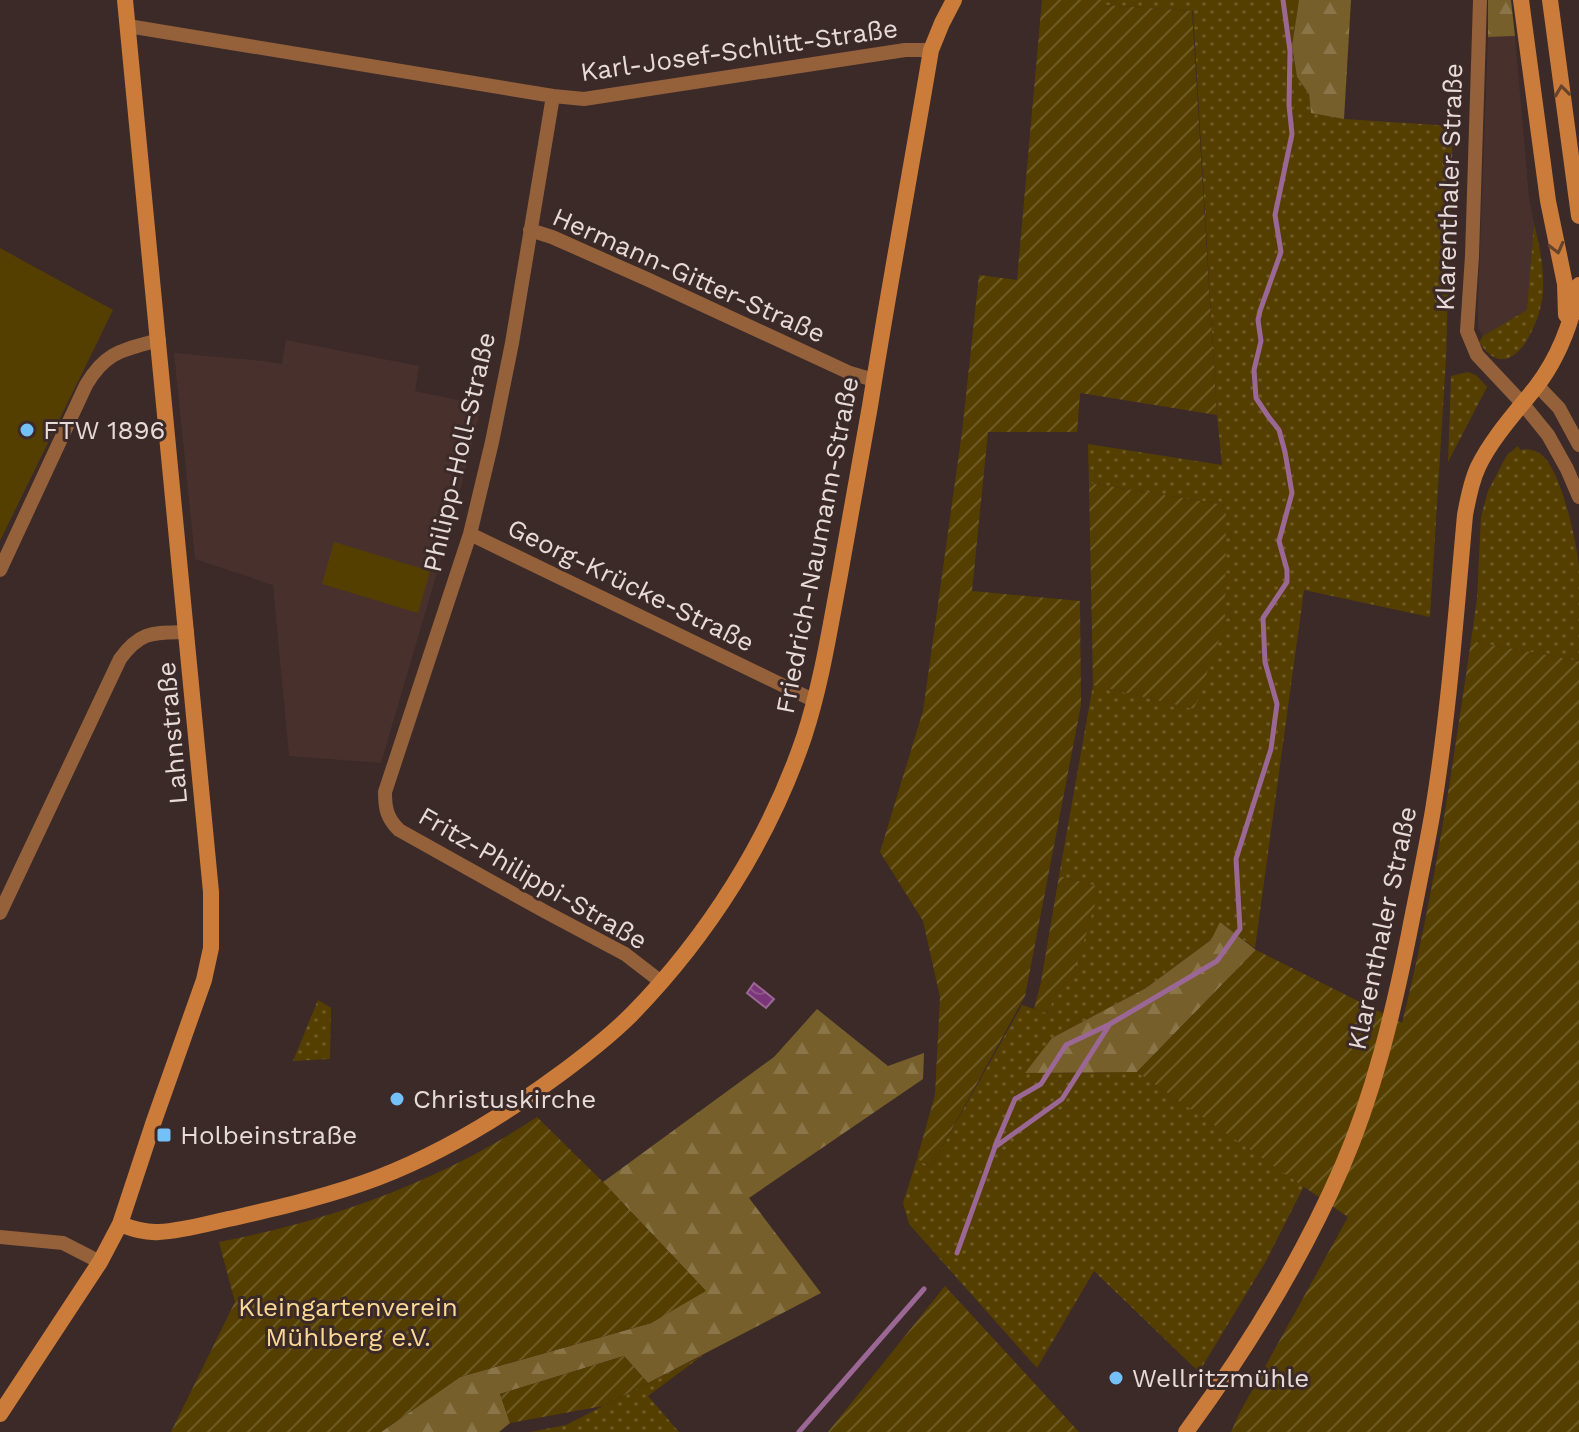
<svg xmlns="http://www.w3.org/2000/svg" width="1579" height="1432" viewBox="0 0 1579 1432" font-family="'Work Sans',sans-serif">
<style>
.built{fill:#48302d}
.grass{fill:url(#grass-dots)}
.forest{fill:url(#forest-firs)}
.garden{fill:url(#garden-furrows)}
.pitch{fill:#553f00}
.water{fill:url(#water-waves);stroke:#9b6895;stroke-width:2}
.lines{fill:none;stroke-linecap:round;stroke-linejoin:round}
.stream{stroke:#9b6895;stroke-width:5}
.street{stroke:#94613b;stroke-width:14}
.secondary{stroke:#cc7c3a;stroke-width:16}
.oneway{stroke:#66432d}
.poi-dot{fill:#73c1f6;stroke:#3b2a28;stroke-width:3}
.labels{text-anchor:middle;stroke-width:6;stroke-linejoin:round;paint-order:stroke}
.street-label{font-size:26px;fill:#e7dbda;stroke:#3b2a28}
.poi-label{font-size:26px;fill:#e7dbda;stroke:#3b2a28;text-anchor:start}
.park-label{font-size:26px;fill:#f9d993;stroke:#3b2a28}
</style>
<defs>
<pattern id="grass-dots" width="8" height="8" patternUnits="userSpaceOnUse" patternTransform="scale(2)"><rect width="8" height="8" fill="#553f00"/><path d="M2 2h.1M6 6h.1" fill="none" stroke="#6d5a25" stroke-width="1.8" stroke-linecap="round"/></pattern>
<pattern id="forest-firs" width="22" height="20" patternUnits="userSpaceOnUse" patternTransform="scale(2)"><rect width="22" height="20" fill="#765f2a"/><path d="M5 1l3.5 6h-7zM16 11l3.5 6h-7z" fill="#8a7548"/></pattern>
<pattern id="garden-furrows" width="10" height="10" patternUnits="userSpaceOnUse" patternTransform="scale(2)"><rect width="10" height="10" fill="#553f00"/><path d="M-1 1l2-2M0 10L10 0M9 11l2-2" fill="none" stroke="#6d5a25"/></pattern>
<pattern id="water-waves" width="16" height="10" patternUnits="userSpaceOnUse" patternTransform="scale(2)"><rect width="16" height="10" fill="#7a3678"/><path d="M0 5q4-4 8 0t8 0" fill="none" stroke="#8d528b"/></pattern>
</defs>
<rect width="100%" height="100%" fill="#3b2a28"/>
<path class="built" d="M1515 36 1529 197 1534 224 1528 310 1483 336 1478 328V301L1488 37Z
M286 340 419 366 415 391 482 405 452 522 381 763 289 756 273 585 195 559 174 353 263 361 282 364Z"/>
<path class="grass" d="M1105 0H1299L1292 46 1297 77 1309 94 1311 113 1344 119 1453 126 1446 359 1430 617 1304 590 1255 948 1220 923 1211 940 1146 988 1052 1038 1026 1073 1137 1072 1304 1186 1266 1261 1199 1372 1094 1271 1037 1368 909 1224 903 1203 917 1159 931 1167 1022 1005 1047 1013 1100 887 1059 876 1093 685 1194 709 1226 505 1089 483 1088 444 1222 465 1217 415 1193 11 1104 5Z
M1534 224C1540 246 1544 269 1543 292 1541 323 1511 391 1479 342L1483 336 1527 310Z
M1468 372 1476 375 1487 387 1448 462 1451 376Z
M1518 446 1520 450C1529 448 1536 450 1543 456 1562 474 1576 540 1579 566V661L1471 641 1477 599 1481 517 1488 491 1507 455Z
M318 1000 331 1008 330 1059 293 1061Z
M703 1355 648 1396 679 1432H530L566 1425Z"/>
<path class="forest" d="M1299 0H1351L1344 119 1311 113 1309 94 1297 77 1292 46Z
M1488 0H1511L1515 36 1488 37Z
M1220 922 1256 950 1137 1072 1025 1073 1052 1038 1146 988 1211 940Z
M817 1009 888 1066 924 1053 923 1079 749 1198 821 1293 648 1383 624 1356 500 1394 510 1423 499 1432H381L460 1377 651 1323 705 1290 603 1182 774 1057Z"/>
<path class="garden" d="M1042 0H1105V5L1192 11 1217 415 1080 393 1077 432H988L972 591 1080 601 1081 705 1025 996 931 1167 917 1159 935 1095 940 997 923 921 880 852 923 711 962 432 979 275 1017 280Z
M1089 483 1226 505 1225 623 1194 709 1093 685Z
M1471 641 1579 661V1432H1231L1240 1412 1348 1217 1137 1072 1256 950 1402 1023C1434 897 1452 769 1471 641Z
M1059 876 1100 887 1078 961 1046 1013 1034 1009 1041 982Z
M537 1117 603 1182 706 1291 651 1323 460 1377 381 1432H171L235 1302 219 1242C332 1220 441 1181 537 1117Z
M945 1286 1079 1432H828Z
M624 1356 648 1383 603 1406 510 1423 500 1394Z"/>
<path class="pitch" d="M0 248 113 310 0 541Z
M334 542 430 571 418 613 322 584Z"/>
<path class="water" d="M754 983 774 999 766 1008 747 993Z"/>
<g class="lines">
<path class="stream" d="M995 1146 1015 1099 1041 1084 1066 1045 1108 1025
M957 1253 995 1147 1062 1099 1110 1024 1217 961 1240 929 1236 859 1271 749 1277 704 1265 662 1263 618 1287 582V570L1279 541 1292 493 1285 452 1279 430 1268 416 1256 398 1254 370 1261 341 1258 320 1260 311 1281 252 1275 215 1292 134 1289 105 1290 51 1283 0
M799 1432 924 1289"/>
<path class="street" d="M1480 0 1472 256 1467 331 1477 355 1522 403 1548 435 1567 469 1579 497
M128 26 553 96 584 99 905 50H931
M553 96 512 343 492 442 470 534 385 792C385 809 387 818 399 830L544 911 625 954 660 981
M530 230 552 237 649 280 850 373 874 380
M1537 385 1559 408 1579 445
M470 534 815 701
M0 570 86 385C106 351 123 350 159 340
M0 913 120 659C141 630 154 633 187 632
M0 1237 63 1243 100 1262"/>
<path class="secondary" d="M1521 0 1548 201 1565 284 1566 315
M1550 0 1579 216
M120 1224C133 1229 145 1233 159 1232 184 1231 213 1222 238 1217 285 1206 332 1195 377 1178 445 1152 506 1114 564 1071 588 1053 611 1035 632 1014 708 936 769 840 804 737 821 685 829 633 839 580 849 522 860 464 870 406 889 287 911 169 931 50L942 23 954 0
M0 1414 100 1262 120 1224 154 1121 204 980 211 948V892L125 0
M1186 1432C1247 1349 1301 1261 1342 1167 1374 1093 1393 1013 1409 934 1417 893 1426 851 1433 810 1449 712 1456 613 1465 515 1468 499 1471 482 1478 467 1492 438 1516 412 1536 387 1559 357 1572 322 1579 285"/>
</g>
<defs><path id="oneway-chevron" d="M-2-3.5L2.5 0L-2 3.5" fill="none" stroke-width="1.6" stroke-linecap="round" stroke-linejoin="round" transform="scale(2)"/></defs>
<g class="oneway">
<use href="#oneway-chevron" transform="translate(1562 91) rotate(-97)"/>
<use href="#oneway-chevron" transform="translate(1557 248) rotate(76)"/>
</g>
<g class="poi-dot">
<circle cx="27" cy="430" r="8"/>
<circle cx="397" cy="1099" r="8"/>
<rect x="156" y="1127" width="16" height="16" rx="4"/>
<circle cx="1116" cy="1378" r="8"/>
</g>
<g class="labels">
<g class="street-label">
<text transform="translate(739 50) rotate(-8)" y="9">Karl-Josef-Schlitt-Straße</text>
<text transform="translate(1449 187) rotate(-88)" y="9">Klarenthaler Straße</text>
<text transform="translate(689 275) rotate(24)" y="9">Hermann-Gitter-Straße</text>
<text transform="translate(459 452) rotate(-77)" y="9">Philipp-Holl-Straße</text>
<text transform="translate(817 545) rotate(-79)" y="9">Friedrich-Naumann-Straße</text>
<text transform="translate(631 585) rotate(26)" y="9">Georg-Krücke-Straße</text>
<text transform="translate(172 733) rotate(-95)" y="9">Lahnstraße</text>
<text transform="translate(533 878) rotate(30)" y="9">Fritz-Philippi-Straße</text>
<text transform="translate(1382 928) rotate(-78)" y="9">Klarenthaler Straße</text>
</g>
<g class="poi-label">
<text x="43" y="439">FTW 1896</text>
<text x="413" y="1108">Christuskirche</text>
<text x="180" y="1144">Holbeinstraße</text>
<text x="1132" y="1387">Wellritzmühle</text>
</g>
<g class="park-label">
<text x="348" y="1316">Kleingartenverein<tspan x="348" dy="30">Mühlberg e.V.</tspan></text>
</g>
</g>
</svg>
